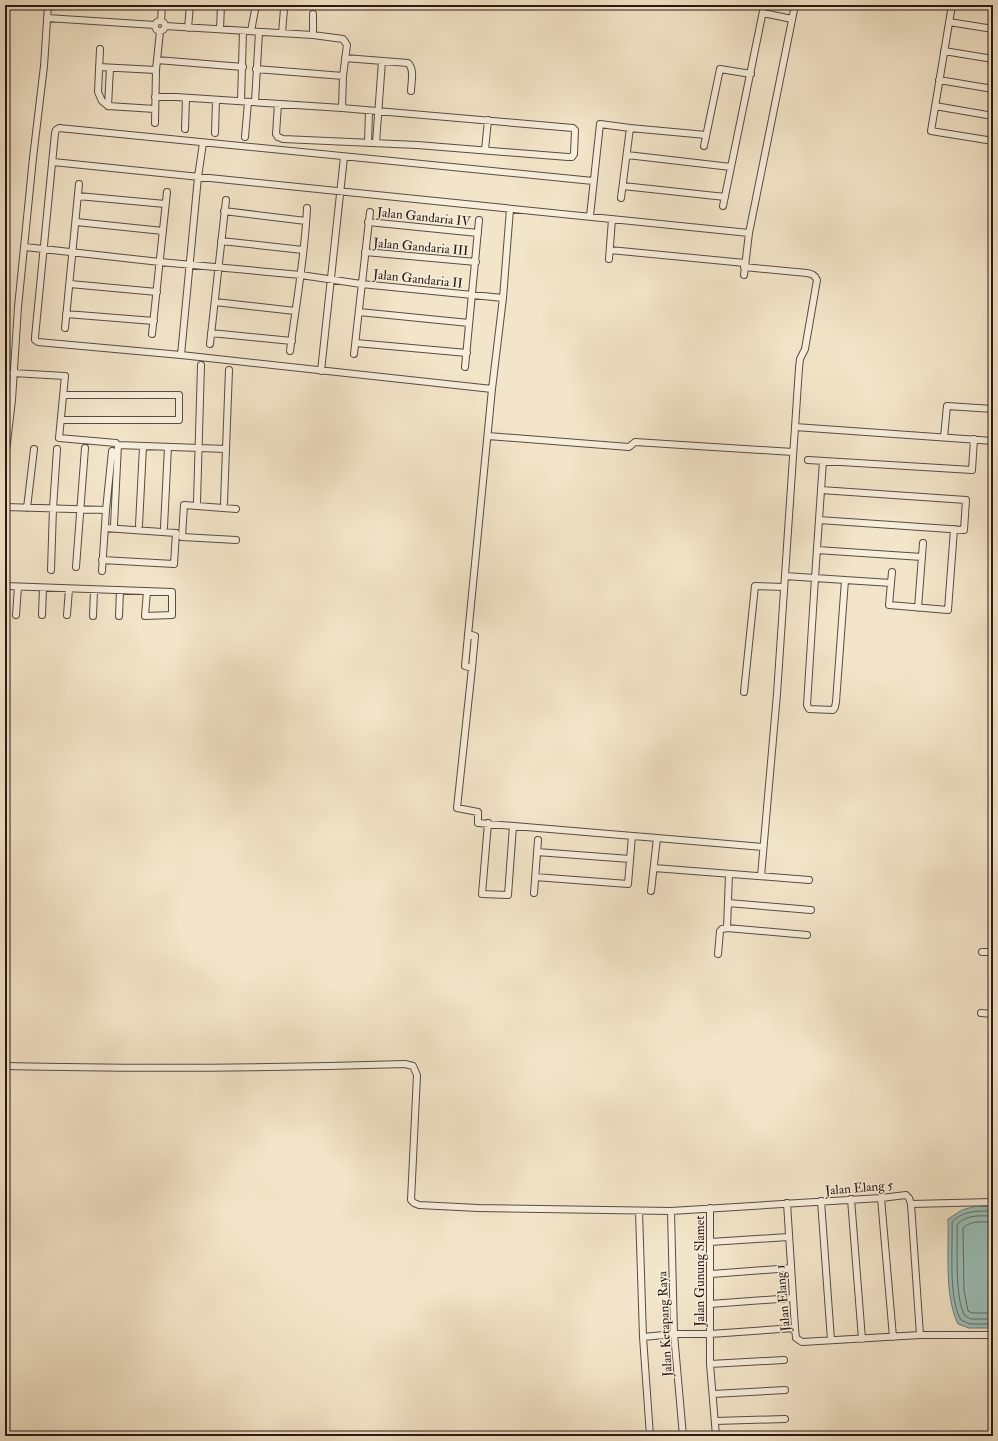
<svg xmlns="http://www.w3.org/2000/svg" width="998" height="1441" viewBox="0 0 998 1441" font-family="'IM FELL Double Pica',serif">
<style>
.water{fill:#9bbfb8;stroke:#6d7c76}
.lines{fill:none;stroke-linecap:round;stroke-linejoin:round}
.shore{stroke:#626c66;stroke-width:1}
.minor-casing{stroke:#5b4b40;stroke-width:8}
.minor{stroke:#f7eedc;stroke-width:6}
.labels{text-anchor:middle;stroke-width:3;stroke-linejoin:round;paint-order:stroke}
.street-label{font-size:13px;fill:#281813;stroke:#f7eedc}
</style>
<rect width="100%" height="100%" fill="#f3e5c9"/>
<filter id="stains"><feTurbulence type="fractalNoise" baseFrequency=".005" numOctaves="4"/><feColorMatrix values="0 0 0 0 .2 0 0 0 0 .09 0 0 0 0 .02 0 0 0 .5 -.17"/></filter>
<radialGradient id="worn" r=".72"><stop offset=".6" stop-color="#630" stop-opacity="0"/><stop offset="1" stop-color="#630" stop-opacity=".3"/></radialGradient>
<path class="water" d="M976 1206 993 1207V1328H969L958 1324C944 1295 949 1250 948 1219L962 1210Z"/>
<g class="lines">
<path class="shore" d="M993 1211C979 1211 963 1210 952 1222 953 1248 948 1298 961 1320L970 1324H993
M993 1216C980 1216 966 1214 957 1225 958 1248 954 1297 965 1316L971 1319H993
M993 1222C983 1222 971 1220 963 1228L964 1290 968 1311 972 1313H993"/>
<g class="minor-casing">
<path id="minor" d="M952 5 931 131 993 141
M763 13 792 19
M47 18 155 25
M161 21 162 5
M155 26a5 5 0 1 1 10 0a5 5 0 1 1-10 0Z
M949 22 993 29
M165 26 313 35 343 39 347 45 343 76 342 108
M188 28 190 5
M220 29 221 5
M251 31 256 5
M282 33 284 9
M313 35V14
M100 49 98 92 102 101 108 106 110 68
M944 51 993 59
M345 58 408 63C415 69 411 83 411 91
M157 60 243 67
M99 67 156 70
M256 69 343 76
M939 80 993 89
M155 97H176L342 108 573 128 575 130 574 154 572 157H568L417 145 283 139 278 137 276 134 278 104
M241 101 243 31
M255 102 259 32
M108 106 155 109
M935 106 993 116
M155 123 156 70 160 31
M185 129 186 98
M215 133 216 100
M245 137 248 102
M368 143 369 111
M376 143 382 61
M704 146 720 69 751 74
M485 150 488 120
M627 155 731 167
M53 162 749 233
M623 186 725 197
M78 196 165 204
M621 198 630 128
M723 206 764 6
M510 209 503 298 492 389 465 666 472 668 457 808 478 812V823L657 838
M224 211 306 221
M590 216 600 124 630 128 706 135
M76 222 163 231
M368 222 478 233
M221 241 303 250
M25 247 160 262 301 275 361 284 503 298
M610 250 745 263
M365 252 476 262
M609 259 612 219
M744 267 807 273C812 274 815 275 817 280L805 349 800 359 799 368 777 694 761 876
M744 275 749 233 795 5
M70 284 157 292
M215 302 295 311
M359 312 469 323
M66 314 154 321
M65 328 79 184
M211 333 292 341
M152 334 167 192
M356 343 467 353
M210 344 226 200
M290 351C296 304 305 256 307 208
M354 354 370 212
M181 355 198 177 203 143
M465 367 479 220
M321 371 344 157
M13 373 65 376 59 438 116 443 118 445 226 449 229 370
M492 389 181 355 38 342 35 340V337L55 133 56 130 59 128 593 181
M61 420H179V395H63
M795 427 993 441
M488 436 629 447 635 442 793 452
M944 437 947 406 993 409
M5 460 12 400 18 307 33 158 44 66 48 5
M808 460 972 470 974 439
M197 502 201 365
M224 503 226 449
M5 507 106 510 112 451
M27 508 34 449
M819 520 964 530 966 500 821 490
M114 525 118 445
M139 525 143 447
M164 527 168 447
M236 540 182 537 184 505 236 509
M817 550 922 557
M102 560 174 564 176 533 105 528
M76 567 85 448
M51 570 53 508 57 449
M102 571 106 510
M892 572 889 605 948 610 954 529
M785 576 815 578 807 705 809 709 833 710 835 707 836 702 845 580 815 578 823 461
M845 580 891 583
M5 586C61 588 117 590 172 592V615L145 616 147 591
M918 608 923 543
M16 615 18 587
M42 615 43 588
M67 615 69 589
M93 616 94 590
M119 616 120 590
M468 634 475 636 472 668
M744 692 755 586 784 587
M488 823 482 894 508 895 513 826
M537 852 630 859
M654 868 809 880
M535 877 628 884 632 836
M651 891 657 838 763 847
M534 893 538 840
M728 903 811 910
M727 928 807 935
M982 952H993
M718 954 720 931 722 929 727 928 729 874
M981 1013 993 1014
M5 1066C138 1069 272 1068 405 1064L413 1066 417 1075 411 1200 414 1203 419 1205 478 1208 671 1211 881 1198 906 1195 909 1198 911 1204 920 1335
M881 1198 893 1337
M851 1199 862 1339
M821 1201 831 1340
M787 1203 795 1328 796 1338 802 1342 920 1335H993
M911 1204 993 1202
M710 1208V1364L716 1436
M639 1211 643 1337 650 1436
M671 1211 674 1334 683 1436
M710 1242 788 1237
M711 1274 791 1268
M710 1304 793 1298
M643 1337 674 1334H710L795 1328
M710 1364 784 1360
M713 1394 785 1390
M715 1421 785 1419"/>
</g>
<use href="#minor" class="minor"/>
</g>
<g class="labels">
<g class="street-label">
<text transform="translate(424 216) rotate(6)" y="5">Jalan Gandaria IV</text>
<text transform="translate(421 246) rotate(5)" y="5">Jalan Gandaria III</text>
<text transform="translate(418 278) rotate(6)" y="5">Jalan Gandaria II</text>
<text transform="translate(859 1187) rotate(-5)" y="5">Jalan Elang 5</text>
<text transform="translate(699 1271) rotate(-90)" y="5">Jalan Gunung Slamet</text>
<text transform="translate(782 1298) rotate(-95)" y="5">Jalan Elang 1</text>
<text transform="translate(664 1324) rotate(-93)" y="5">Jalan Ketapang Raya</text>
</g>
</g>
<rect width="998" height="1441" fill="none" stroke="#f3e5c9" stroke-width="20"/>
<rect x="6" y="6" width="986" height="1429" fill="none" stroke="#281813" stroke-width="2"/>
<rect x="10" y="10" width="978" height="1421" fill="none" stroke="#281813"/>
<rect width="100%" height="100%" filter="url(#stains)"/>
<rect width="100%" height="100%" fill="url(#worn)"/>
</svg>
